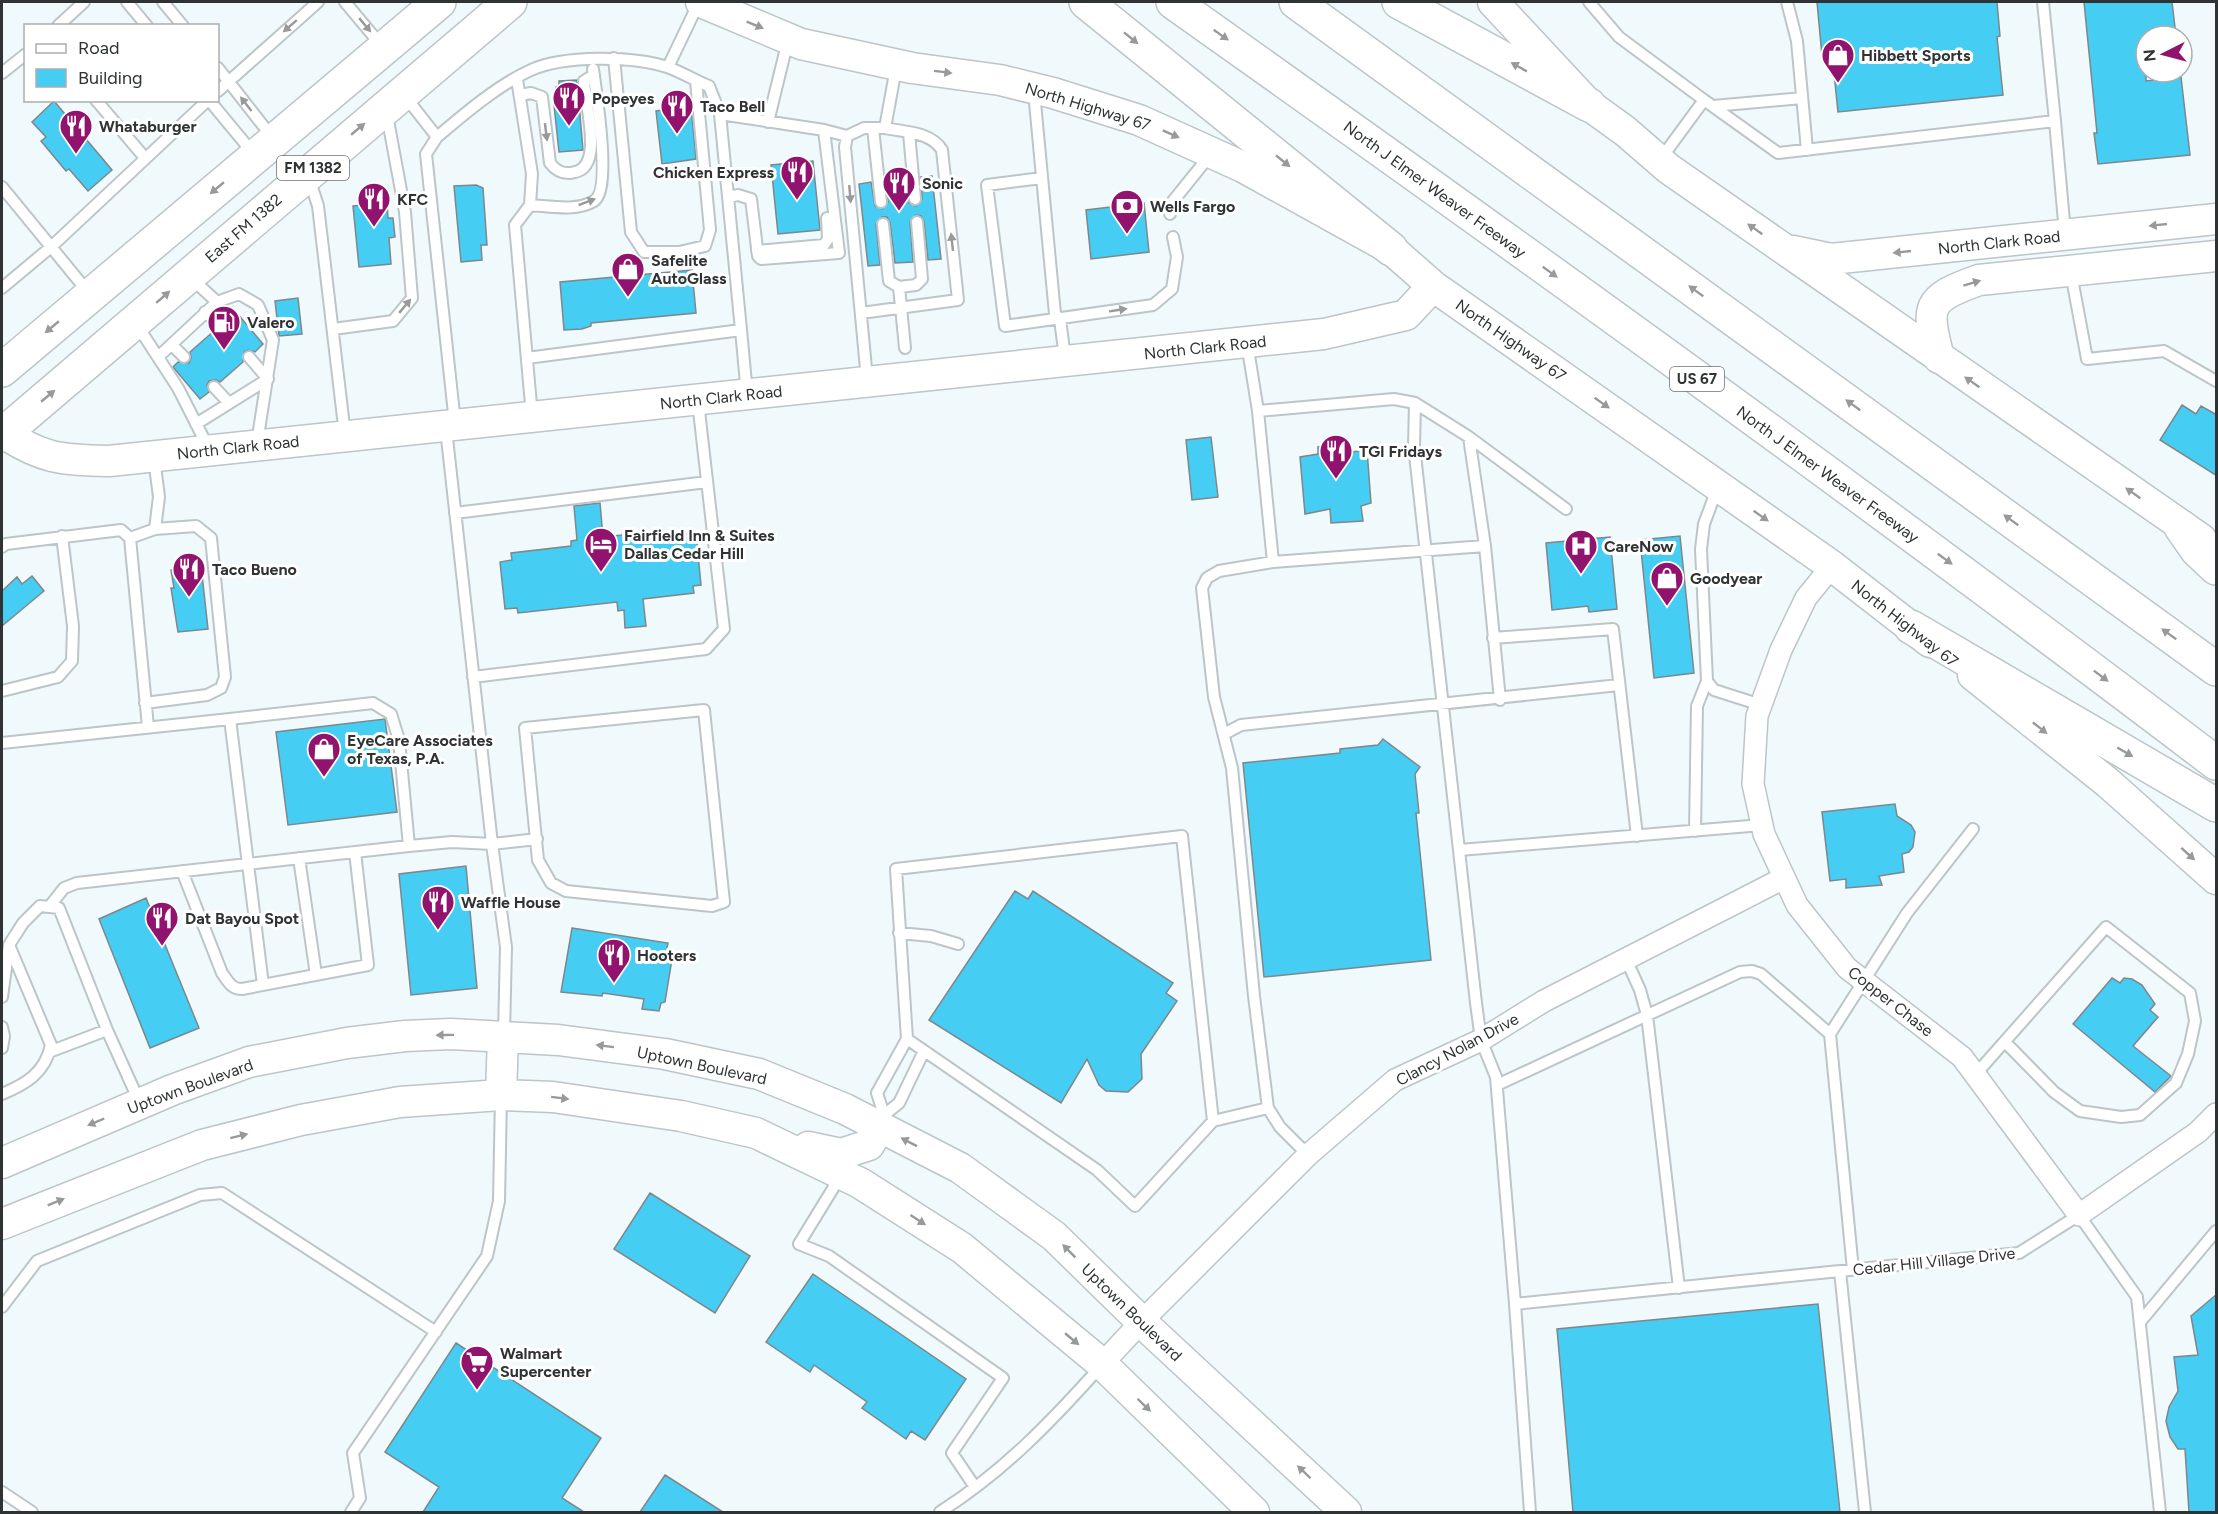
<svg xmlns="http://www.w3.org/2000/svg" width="2218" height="1514" viewBox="0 0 2218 1514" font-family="Figtree,sans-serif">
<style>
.building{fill:#46cdf3;stroke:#7e878a;stroke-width:1.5}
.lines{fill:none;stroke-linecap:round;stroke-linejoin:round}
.lane-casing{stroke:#bcc5c8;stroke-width:14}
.street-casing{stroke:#bcc5c8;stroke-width:24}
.secondary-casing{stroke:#bcc5c8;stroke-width:33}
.primary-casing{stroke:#bcc5c8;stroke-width:36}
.highway-casing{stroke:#bcc5c8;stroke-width:36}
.lane{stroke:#fff;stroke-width:10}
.street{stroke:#fff;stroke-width:21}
.secondary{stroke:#fff;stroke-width:30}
.primary{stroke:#fff;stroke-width:33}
.highway{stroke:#fff;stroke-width:33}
.oneway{fill:#97999a}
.labels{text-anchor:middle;stroke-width:6;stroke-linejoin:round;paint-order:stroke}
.shield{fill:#fff;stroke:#6d7071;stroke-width:1.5}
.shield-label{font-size:15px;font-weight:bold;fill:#2f3334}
.poi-label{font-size:16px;font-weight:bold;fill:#2f3334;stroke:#fff;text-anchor:start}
.street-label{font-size:16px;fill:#2f3334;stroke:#fff}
</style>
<rect width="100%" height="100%" fill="#f0f9fc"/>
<path class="building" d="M1817 2H1997L2000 36 1997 37 2003 95 1838 112 1832 54 1822 56Z
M2084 2H2172L2176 36H2146V81L2181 77 2190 155 2098 164 2094 133H2097Z
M577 80 583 150 559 152 554 105 558 104 556 87 559 86V81Z
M54 101 112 170 88 191 69 169 66 171 41 141 46 137 32 122Z
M691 106 696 159 662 164 656 111Z
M813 161 820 230 778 234 771 165Z
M932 176 941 259 928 260 924 221 921 216 916 215 910 222 913 262 895 263 890 223 887 217H882L876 224 880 265 868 266 859 184 871 182 875 206 882 209 888 202 886 181 906 179 909 203 916 206 922 199 921 177Z
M476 185 483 188 487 245H481L482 260 461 262 454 186Z
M387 203 388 218H393L395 237 389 238 391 264 359 267 353 206Z
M1144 203 1149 252 1091 259 1086 210Z
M692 270 696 313 591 323V326L582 329 564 330 560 282Z
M298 298 302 334 279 336 275 301Z
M236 312 263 344 255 352 248 350 244 352 243 362 220 382 216 380 209 381 207 385 209 392 200 399 173 367 178 362 189 363 191 358 190 352 215 330 220 332 226 330V320Z
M2182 405 2196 414 2201 406 2217 415V476L2160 440Z
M1211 437 1218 497 1192 500 1186 440Z
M1343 443V453L1367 450 1371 503 1361 506 1363 521 1331 523 1330 509 1305 514 1300 457 1318 454V447Z
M600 503 603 537 632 534 633 540 696 533 701 585 693 586 694 593 643 599 646 626 625 628 624 610 618 611 617 602 518 613 517 608 505 609 500 562 512 560 511 553 571 546V541L577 540 574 506Z
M1680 536 1694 673 1654 678 1640 540Z
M1610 537 1617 609 1589 612 1588 606 1552 610 1546 543Z
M201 565 208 629 178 632 171 588H174L171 570Z
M32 576 44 591 2 626V591L17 577 22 584Z
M385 719 397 812 288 825 276 732Z
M1383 739 1420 767 1415 774 1419 813H1416L1431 960 1264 977 1243 763 1340 753V749L1378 745Z
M1895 804 1897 816 1911 825 1915 832 1913 847 1909 852 1902 854 1904 872 1879 876 1882 885 1846 888V879L1830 881 1822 812Z
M466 866 477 988 411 995 399 874Z
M1015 891 1028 899 1033 891 1173 983 1166 993 1177 1001 1141 1054 1142 1079 1128 1092 1106 1091 1099 1085 1087 1059 1061 1103 929 1020Z
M146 898 199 1028 150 1048 99 919Z
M572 928 668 943 665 957 672 959 665 1002 661 1003 659 1011 642 1009 644 999 603 993 602 996 561 992Z
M2112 978 2120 983 2124 978 2132 979 2142 985 2155 1004 2150 1010 2158 1017 2133 1046 2171 1076 2155 1092 2073 1024Z
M650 1193 750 1256 715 1313 614 1249Z
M813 1274 966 1379 925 1440 911 1431 906 1439 862 1408 867 1402 814 1365 810 1372 766 1342Z
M2217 1294V1512H2189L2185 1449H2178L2170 1437 2166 1421 2169 1407 2178 1391 2174 1357 2198 1355 2191 1316Z
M1818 1304 1840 1512H1573L1557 1329Z
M456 1343 601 1438 562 1498 584 1512H423L439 1487 385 1452Z
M665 1475 723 1512H640Z"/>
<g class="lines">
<g class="lane-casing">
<path id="lane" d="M127 2 147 26
M163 2 183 26
M345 2 381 45
M1589 2 1619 37 1704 100
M1787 2 1797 41 1807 150
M2043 2 2055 121
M58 26 84 2
M614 58 631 232 644 252H679L705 246 710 230 696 81
M668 67 699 2
M218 68 272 137
M2 73 26 54
M517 79 532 174 530 205 515 225 532 416
M218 91 318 2
M1034 92 1055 314 1060 319 1065 358
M404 95 437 137 426 154 455 423
M520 95 531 93 542 97 550 163C557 172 564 175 575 172 604 166 585 104 584 81L594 75
M96 100 145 158
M209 100 253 153
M1713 106 1802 98
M768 122 788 40
M873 128 881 202
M909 133 915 199
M847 136 845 147 867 379
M437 137C464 114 498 85 531 70 564 55 633 56 667 67 682 72 695 81 709 86L720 114 824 130 847 136 864 128H885L896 68
M1660 160 1704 100 1778 153 2055 121 2065 233
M309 178 318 206 345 435
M1042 178 987 185 1005 326 1153 305 1172 289 1177 257 1173 237
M2 187 88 292
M728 197 738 195 751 199 758 256 761 259 839 253 824 130
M530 205C549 206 576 212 594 201 612 190 596 92 593 69
M1170 214 1169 206 1211 154
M883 224 889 281 899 287 916 285 922 279 917 222
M757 251 824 245 828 239 827 218
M2071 273 2087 359 2164 351 2216 381
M191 278 217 302 239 294 258 305 273 340 257 443
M899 287 905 348
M2 288 51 247 208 100
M205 312 221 325
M861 313 958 300 942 150C931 132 905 132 885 128
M137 325 178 388 208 447
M333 329 393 321 412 298 405 212 387 115
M741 330 747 394
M1247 343 1258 411 1273 562
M172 345 184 357
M158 357 217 302
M527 358 741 330 720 114
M214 387 229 403
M1415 403 1414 446 1476 1003 1481 1040 1496 1077 1515 1304 1840 1271
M1258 411 1394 399 1415 403 1469 437 1566 509
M196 424 268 379 249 357
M446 429 492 844 537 839
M1469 437 1485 546 1500 700
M1717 489 1704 524 1701 549 1707 681 1714 690 1761 705
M455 513 707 482
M2 547 6 544 121 530 130 538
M1493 638 1613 629 1637 836
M473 677 706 649 724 629 698 402
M2 691 58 677 72 661 73 626 62 536
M145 703 207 695 221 688 225 677 211 538 196 526 155 529
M704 710 724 902 712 906 566 891 551 883 538 860 525 728Z
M148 727 130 538 155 529 159 497 154 458
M1224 734 1241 725 1619 685
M2 743 230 719
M1695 831 1697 706 1707 681
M1460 850 1762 825
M299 858 316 975
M182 871 222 973C228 981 231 989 242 989L368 965 355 852
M49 907 64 888 77 883 409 846 452 842 492 844 506 947 504 1033
M899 933 931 936 958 944
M1626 959 1640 990 1647 1015 1679 1288
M263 985 230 719 373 703 391 714 399 740 409 846
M2 997 9 945
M2 1027 4 1036 2 1048
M107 1030 139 1101
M907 1039 1097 1170 1135 1206 1213 1121 1268 1108
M924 1051 899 1103 884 1115 877 1093 907 1039 896 869 1182 836 1213 1121
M1975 1075 2106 927 2190 993 2195 1021 2188 1054 2176 1083 2140 1115 2121 1117 2080 1111 2054 1092 2005 1042
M1497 1085 1740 972 1752 971 1761 974 1830 1034
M2 1094C26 1084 45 1073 51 1045L9 945 23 923 40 906 59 908 107 1030 49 1052
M1308 1155 1280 1127 1268 1108 1254 996 1232 768 1214 697 1202 588 1207 578 1219 571 1273 562 1485 546
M840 1177 799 1244 829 1256 1003 1378 952 1453 975 1487
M1853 1270 1830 1034 1907 913 1973 829
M1515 1304 1530 1512
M2 1307 37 1261 200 1195 222 1193 436 1332
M2140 1322 2216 1231
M2 1492 32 1512
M351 1512 360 1498 353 1453 487 1256 499 1201 501 1096
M940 1512C1003 1472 1051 1422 1101 1366
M1865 1512 1840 1271 2019 1253 2079 1215 2137 1297 2160 1512"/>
</g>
<g class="street-casing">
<path id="street" d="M1832 566 1806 598 1781 650 1757 716 1753 784 1764 834 1797 905 1847 968 1962 1057 2079 1215 2198 1132 2216 1114
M1102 1364 1141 1322 1308 1155 1395 1080 1481 1040 1544 1001 1784 878"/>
</g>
<g class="secondary-casing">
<path id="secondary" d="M701 2 801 44 912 68 1000 80 1053 93 1139 120 1243 167 1391 249 1433 286 1832 566 1930 642
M1493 2 1589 105 1625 131 1669 169 2201 539
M1793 251 1831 259 2216 219
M1939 358C1926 306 1925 299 1979 280L2216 256
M2 432C42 459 61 460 109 461L1324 334 1406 315 1433 286
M1973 675 2107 782 2216 879
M501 1095 503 1036
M808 1147 841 1154 869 1145 880 1127
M2 1163 172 1090 249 1062 347 1043 405 1036 451 1034 558 1040 665 1054 759 1074 845 1109 960 1168 1054 1236 1150 1330 1346 1512
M2 1224 202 1145 301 1120 400 1102 501 1095 553 1097 681 1116 756 1133 860 1183 962 1248 1102 1364 1254 1512"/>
</g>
<g class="primary-casing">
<path id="primary" d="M2 370 439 2
M2 435 510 2"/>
</g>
<g class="highway-casing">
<path id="highway" d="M1086 2 1391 249
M1173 2C1524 251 1874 503 2216 763
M1296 2 2216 669
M1399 2 1589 105
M2181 527 2197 550 2216 568
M1911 627 2216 805"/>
</g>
<use href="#lane" class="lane"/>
<use href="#street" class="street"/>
<use href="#secondary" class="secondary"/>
<use href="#primary" class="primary"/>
<use href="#highway" class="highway"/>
</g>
<defs><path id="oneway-solid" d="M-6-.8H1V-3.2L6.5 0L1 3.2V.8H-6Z" transform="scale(1.5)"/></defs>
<g class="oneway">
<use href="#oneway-solid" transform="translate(365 25) rotate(50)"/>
<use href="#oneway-solid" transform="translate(755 25) rotate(22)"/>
<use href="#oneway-solid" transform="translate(290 26) rotate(139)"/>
<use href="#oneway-solid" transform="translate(1221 35) rotate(35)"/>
<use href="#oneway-solid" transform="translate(1131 38) rotate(39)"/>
<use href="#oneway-solid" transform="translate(1519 67) rotate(-151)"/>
<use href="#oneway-solid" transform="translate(943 72) rotate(7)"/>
<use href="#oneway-solid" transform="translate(246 104) rotate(-128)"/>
<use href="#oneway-solid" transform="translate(358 129) rotate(-40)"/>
<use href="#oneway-solid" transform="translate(546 132) rotate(83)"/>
<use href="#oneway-solid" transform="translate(1171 134) rotate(24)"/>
<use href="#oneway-solid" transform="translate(1283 161) rotate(39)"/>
<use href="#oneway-solid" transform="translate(217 188) rotate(140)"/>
<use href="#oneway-solid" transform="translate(850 194) rotate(85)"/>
<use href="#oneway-solid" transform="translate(587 202) rotate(-21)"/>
<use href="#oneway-solid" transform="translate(2158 225) rotate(174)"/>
<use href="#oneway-solid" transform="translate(1755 229) rotate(-145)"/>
<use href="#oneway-solid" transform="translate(952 242) rotate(-96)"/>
<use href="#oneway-solid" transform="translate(1902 252) rotate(174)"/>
<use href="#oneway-solid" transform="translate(1550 272) rotate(36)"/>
<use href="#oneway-solid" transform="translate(1972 283) rotate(-17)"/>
<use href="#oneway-solid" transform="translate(1696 291) rotate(-144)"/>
<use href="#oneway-solid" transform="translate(163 297) rotate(-41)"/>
<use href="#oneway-solid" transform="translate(405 306) rotate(-50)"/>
<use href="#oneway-solid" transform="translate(1118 310) rotate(-9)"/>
<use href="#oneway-solid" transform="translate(52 327) rotate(140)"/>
<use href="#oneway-solid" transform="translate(1972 382) rotate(-145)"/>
<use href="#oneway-solid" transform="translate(48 396) rotate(-40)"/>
<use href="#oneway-solid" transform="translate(1602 403) rotate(35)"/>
<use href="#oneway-solid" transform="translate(1853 405) rotate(-144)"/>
<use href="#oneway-solid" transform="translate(2133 493) rotate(-145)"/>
<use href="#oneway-solid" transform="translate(1761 516) rotate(35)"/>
<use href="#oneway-solid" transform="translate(2011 520) rotate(-144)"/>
<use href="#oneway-solid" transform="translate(1945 559) rotate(36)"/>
<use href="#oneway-solid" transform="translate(2169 634) rotate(-144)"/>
<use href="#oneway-solid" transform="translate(2101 676) rotate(37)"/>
<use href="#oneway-solid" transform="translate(2040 728) rotate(38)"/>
<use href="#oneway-solid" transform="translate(2125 752) rotate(30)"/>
<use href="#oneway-solid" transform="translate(2188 854) rotate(42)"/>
<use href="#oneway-solid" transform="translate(445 1035) rotate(179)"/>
<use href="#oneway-solid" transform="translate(605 1046) rotate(-173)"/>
<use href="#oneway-solid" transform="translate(560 1098) rotate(7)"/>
<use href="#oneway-solid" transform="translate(96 1122) rotate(157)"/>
<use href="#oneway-solid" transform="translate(239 1136) rotate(-14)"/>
<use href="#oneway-solid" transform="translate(909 1142) rotate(-153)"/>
<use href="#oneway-solid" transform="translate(56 1202) rotate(-22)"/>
<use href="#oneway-solid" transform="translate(918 1220) rotate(33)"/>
<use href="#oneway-solid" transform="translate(1069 1251) rotate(-135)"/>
<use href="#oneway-solid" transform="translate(1072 1339) rotate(40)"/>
<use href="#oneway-solid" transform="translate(1144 1405) rotate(44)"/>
<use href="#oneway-solid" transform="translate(1304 1472) rotate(-136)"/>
</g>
<defs>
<g id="shop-pin" transform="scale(1.725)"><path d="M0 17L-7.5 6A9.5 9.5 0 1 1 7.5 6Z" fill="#92136e" stroke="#fff"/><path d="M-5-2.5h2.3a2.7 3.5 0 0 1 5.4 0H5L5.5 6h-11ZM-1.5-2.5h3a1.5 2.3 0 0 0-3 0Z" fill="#fff"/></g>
<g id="restaurant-pin" transform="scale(1.725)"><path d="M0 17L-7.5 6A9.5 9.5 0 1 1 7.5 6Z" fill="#92136e" stroke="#fff"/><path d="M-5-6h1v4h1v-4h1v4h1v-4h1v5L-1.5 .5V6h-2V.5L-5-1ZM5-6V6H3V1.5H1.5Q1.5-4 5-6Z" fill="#fff"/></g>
<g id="bank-pin" transform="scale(1.725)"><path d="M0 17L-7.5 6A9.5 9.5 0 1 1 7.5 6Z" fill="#92136e" stroke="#fff"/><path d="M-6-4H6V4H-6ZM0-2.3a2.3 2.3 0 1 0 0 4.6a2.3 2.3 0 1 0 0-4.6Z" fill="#fff"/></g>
<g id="fuel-pin" transform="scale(1.725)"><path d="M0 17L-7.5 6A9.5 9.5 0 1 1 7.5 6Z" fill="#92136e" stroke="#fff"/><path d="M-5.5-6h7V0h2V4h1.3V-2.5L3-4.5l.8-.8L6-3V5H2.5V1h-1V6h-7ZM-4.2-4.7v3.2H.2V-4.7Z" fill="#fff"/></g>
<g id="hotel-pin" transform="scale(1.725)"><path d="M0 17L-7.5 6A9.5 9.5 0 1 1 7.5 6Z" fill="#92136e" stroke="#fff"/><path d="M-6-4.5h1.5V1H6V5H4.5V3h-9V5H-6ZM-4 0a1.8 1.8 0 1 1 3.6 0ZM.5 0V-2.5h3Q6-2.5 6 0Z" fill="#fff"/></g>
<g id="hospital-pin" transform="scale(1.725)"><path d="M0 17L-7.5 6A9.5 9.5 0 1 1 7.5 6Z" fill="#92136e" stroke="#fff"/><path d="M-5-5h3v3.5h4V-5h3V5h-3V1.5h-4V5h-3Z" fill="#fff"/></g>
<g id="supermarket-pin" transform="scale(1.725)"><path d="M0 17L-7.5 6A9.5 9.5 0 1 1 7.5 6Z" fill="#92136e" stroke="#fff"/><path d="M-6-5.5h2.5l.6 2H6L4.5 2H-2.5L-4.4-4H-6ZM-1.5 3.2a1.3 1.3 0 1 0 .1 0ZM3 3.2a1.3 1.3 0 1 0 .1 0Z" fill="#fff"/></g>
</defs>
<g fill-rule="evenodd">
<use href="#shop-pin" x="1838" y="55"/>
<use href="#restaurant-pin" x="569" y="98"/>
<use href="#restaurant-pin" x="677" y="106"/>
<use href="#restaurant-pin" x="76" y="126"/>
<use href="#restaurant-pin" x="797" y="172"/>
<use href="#restaurant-pin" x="899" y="183"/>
<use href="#restaurant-pin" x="374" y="199"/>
<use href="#bank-pin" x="1127" y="206"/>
<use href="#shop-pin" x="628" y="269"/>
<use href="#fuel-pin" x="224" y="322"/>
<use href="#restaurant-pin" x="1336" y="451"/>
<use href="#hotel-pin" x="601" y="544"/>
<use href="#hospital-pin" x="1581" y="546"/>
<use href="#restaurant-pin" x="189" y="569"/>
<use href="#shop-pin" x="1667" y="578"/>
<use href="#shop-pin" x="324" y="749"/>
<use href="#restaurant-pin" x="438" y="902"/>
<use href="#restaurant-pin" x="162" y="918"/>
<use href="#restaurant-pin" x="614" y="955"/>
<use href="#supermarket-pin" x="477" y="1362"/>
</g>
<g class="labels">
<g class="shield">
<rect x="277" y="156" width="72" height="24" rx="4.5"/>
<rect x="1670" y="367" width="54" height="24" rx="4.5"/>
</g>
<g class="shield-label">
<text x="313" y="173">FM 1382</text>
<text x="1697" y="384">US 67</text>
</g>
<g class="poi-label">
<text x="1861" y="61">Hibbett Sports</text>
<text x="592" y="104">Popeyes</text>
<text x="700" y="112">Taco Bell</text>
<text x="99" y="132">Whataburger</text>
<text x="774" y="178" text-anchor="end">Chicken Express</text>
<text x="922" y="189">Sonic</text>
<text x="397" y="205">KFC</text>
<text x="1150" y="212">Wells Fargo</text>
<text x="651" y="266">Safelite<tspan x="651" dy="18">AutoGlass</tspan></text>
<text x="247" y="328">Valero</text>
<text x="1359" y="457">TGI Fridays</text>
<text x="624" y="541">Fairfield Inn &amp; Suites<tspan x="624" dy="18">Dallas Cedar Hill</tspan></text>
<text x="1604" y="552">CareNow</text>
<text x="212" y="575">Taco Bueno</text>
<text x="1690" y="584">Goodyear</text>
<text x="347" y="746">EyeCare Associates<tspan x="347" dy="18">of Texas, P.A.</tspan></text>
<text x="461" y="908">Waffle House</text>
<text x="185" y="924">Dat Bayou Spot</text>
<text x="637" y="961">Hooters</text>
<text x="500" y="1359">Walmart<tspan x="500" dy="18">Supercenter</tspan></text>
</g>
<g class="street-label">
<text transform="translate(1088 106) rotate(17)" y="6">North Highway 67</text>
<text transform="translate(1435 189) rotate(36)" y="6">North J Elmer Weaver Freeway</text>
<text transform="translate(243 228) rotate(-41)" y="6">East FM 1382</text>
<text transform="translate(1999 242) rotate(-6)" y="6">North Clark Road</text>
<text transform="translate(1511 340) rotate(35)" y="6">North Highway 67</text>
<text transform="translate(1205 347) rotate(-6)" y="6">North Clark Road</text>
<text transform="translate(721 397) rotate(-6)" y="6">North Clark Road</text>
<text transform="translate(238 447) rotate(-6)" y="6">North Clark Road</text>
<text transform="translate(1828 474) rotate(36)" y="6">North J Elmer Weaver Freeway</text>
<text transform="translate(1905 623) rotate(38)" y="6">North Highway 67</text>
<text transform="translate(1891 1001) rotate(38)" y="6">Copper Chase</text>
<text transform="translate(1457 1049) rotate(-28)" y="6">Clancy Nolan Drive</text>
<text transform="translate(702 1065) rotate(12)" y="6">Uptown Boulevard</text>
<text transform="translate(190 1086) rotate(-20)" y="6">Uptown Boulevard</text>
<text transform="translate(1934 1261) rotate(-6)" y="6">Cedar Hill Village Drive</text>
<text transform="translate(1132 1312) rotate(44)" y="6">Uptown Boulevard</text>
</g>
</g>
<rect width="2218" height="1514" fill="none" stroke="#2f3334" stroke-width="6"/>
<rect x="24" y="24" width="195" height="78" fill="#ffffff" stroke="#acadae" stroke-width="1.5"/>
<rect x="36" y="44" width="30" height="9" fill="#ffffff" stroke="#acadae" stroke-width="1.5"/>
<text x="78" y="54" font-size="18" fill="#2f3334">Road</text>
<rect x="36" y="69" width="30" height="18" fill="#46cdf3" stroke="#acadae" stroke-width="1.5"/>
<text x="78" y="84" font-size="18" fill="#2f3334">Building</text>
<g transform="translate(2164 54) rotate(264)"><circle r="28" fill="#ffffff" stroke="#acadae" stroke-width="1.5"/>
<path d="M0-4.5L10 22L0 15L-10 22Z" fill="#92136e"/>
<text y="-9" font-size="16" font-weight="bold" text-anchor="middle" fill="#2f3334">N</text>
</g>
</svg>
